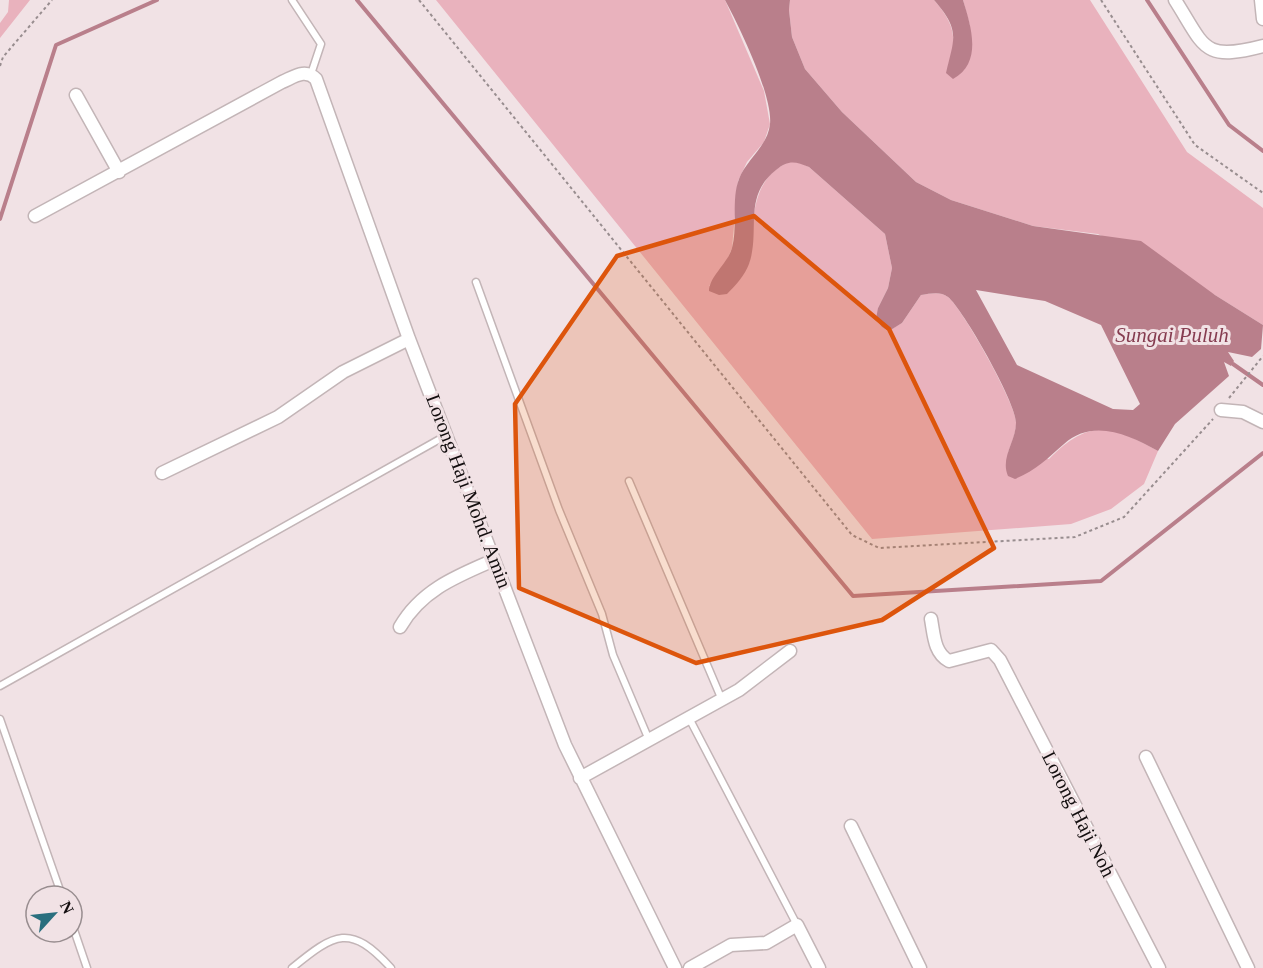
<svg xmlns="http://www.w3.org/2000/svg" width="1263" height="968" viewBox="0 0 1263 968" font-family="Georgia,serif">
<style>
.green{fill:#e9b2bd}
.water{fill:#b97f8b;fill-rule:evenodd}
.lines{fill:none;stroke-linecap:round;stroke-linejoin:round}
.stream{stroke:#b97f8b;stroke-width:4}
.lane-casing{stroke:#c3b5b7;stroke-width:9}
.street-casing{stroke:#c3b5b7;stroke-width:15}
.path{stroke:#988d8f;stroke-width:2;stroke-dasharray:3 3;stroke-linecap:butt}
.lane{stroke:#fff;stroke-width:6}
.street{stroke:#fff;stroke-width:12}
.marked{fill:#dd550c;fill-opacity:0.2;stroke:#dd550c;stroke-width:4.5;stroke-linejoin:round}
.labels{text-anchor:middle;stroke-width:6;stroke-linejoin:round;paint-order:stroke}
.street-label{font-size:20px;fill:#130e0f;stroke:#f1e2e5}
.water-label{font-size:21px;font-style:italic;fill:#863c50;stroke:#f1e2e5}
</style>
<rect width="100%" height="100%" fill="#f1e2e5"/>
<path class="green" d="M9 0H30L0 38V23L8 12Z
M436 0H725L764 91 770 124 764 142 747 162 738 181 732 248 725 265 709 286 749 264C754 225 748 174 795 160L809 167 885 234 892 268 888 288 878 308 882 327 890 330 902 323 921 295C930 294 940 291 948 297 962 308 1016 404 1016 422 1017 431 1011 444 1008 453L1049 459C1090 418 1111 425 1158 451L1144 484 1111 509 1071 524 872 539Z
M790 0H934C954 23 958 38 948 66L970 26 963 0H1090L1187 152 1263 208V325L1215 295 1098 234 1033 226 951 200 916 182 842 112 805 69 792 37 789 10Z"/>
<path class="water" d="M725 0H790L789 10 792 37 805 69 842 112 916 182 951 200 1033 226 1141 241 1215 295 1263 325 1261 349 1252 357 1228 352 1234 361 1231 366 1224 362 1229 376 1175 424 1158 451C1129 435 1093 418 1064 444 1048 458 1035 471 1015 479L1008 476C1000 458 1016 441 1016 423 1017 404 963 309 948 297 940 291 930 294 921 295L902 323 889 331 882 327 876 319 878 308 888 288 892 268 885 234 809 167C795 161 788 160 776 170 742 197 761 230 749 264 745 275 735 286 727 294L719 295 709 291C709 277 728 263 732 248 738 226 731 200 739 179 746 160 768 146 770 124 773 96 739 26 725 0ZM976 290 1045 301 1101 325 1140 404 1133 410 1113 409 1017 365Z
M934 0H963C971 26 983 63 953 79L946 73C954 38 961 31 934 0Z"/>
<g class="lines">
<path class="stream" d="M357 0 853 596 1101 581 1263 453
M1147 0 1229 125 1263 151
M0 219 56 45 157 0
M1233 364 1263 385"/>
<g class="lane-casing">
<path id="lane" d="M292 0 321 44 311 74
M476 282 559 510 602 614 613 655 649 740
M629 481 722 700
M0 686 447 435
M689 718 797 925
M0 719 62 896
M72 924 87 968
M292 968C335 933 350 923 391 968"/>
</g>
<g class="street-casing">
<path id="street" d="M1175 0C1205 47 1202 62 1263 46
M1261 0 1263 19
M76 95 119 172
M35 216 282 82C294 77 305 68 316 79L409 339 565 745 675 968
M1221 410 1243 412 1263 422
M162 473 278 417 343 372 409 339
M931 619C934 635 934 653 949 661L991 650 1000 660 1159 968
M400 627C421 590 457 576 494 560
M1146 757 1248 968
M580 778 739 690 790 651
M851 826 920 968
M690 968 731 945 766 943 797 925 819 968"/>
</g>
<path class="path" d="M419 0 852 535 879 548 1075 537 1124 517 1213 419
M1101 0 1195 145 1263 193
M0 66 3 57 52 0
M1229 398 1263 356"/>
<use href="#lane" class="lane"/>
<use href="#street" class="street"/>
</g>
<path class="marked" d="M754 216 889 329 994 548 882 620 696 663 519 588 515 404 617 256Z"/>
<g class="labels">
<g class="street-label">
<text transform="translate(469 491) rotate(69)" y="7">Lorong Haji Mohd. Amin</text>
<text transform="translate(1079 814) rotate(63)" y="7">Lorong Haji Noh</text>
</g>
<g class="water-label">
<text x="1172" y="342">Sungai Puluh</text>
</g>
</g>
<g transform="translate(54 914) rotate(63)"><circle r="28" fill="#f1e2e5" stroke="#988d8f" stroke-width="1.5"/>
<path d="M0-4.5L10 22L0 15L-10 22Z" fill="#2a6f7e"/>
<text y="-9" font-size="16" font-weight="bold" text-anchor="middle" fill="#130e0f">N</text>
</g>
</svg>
